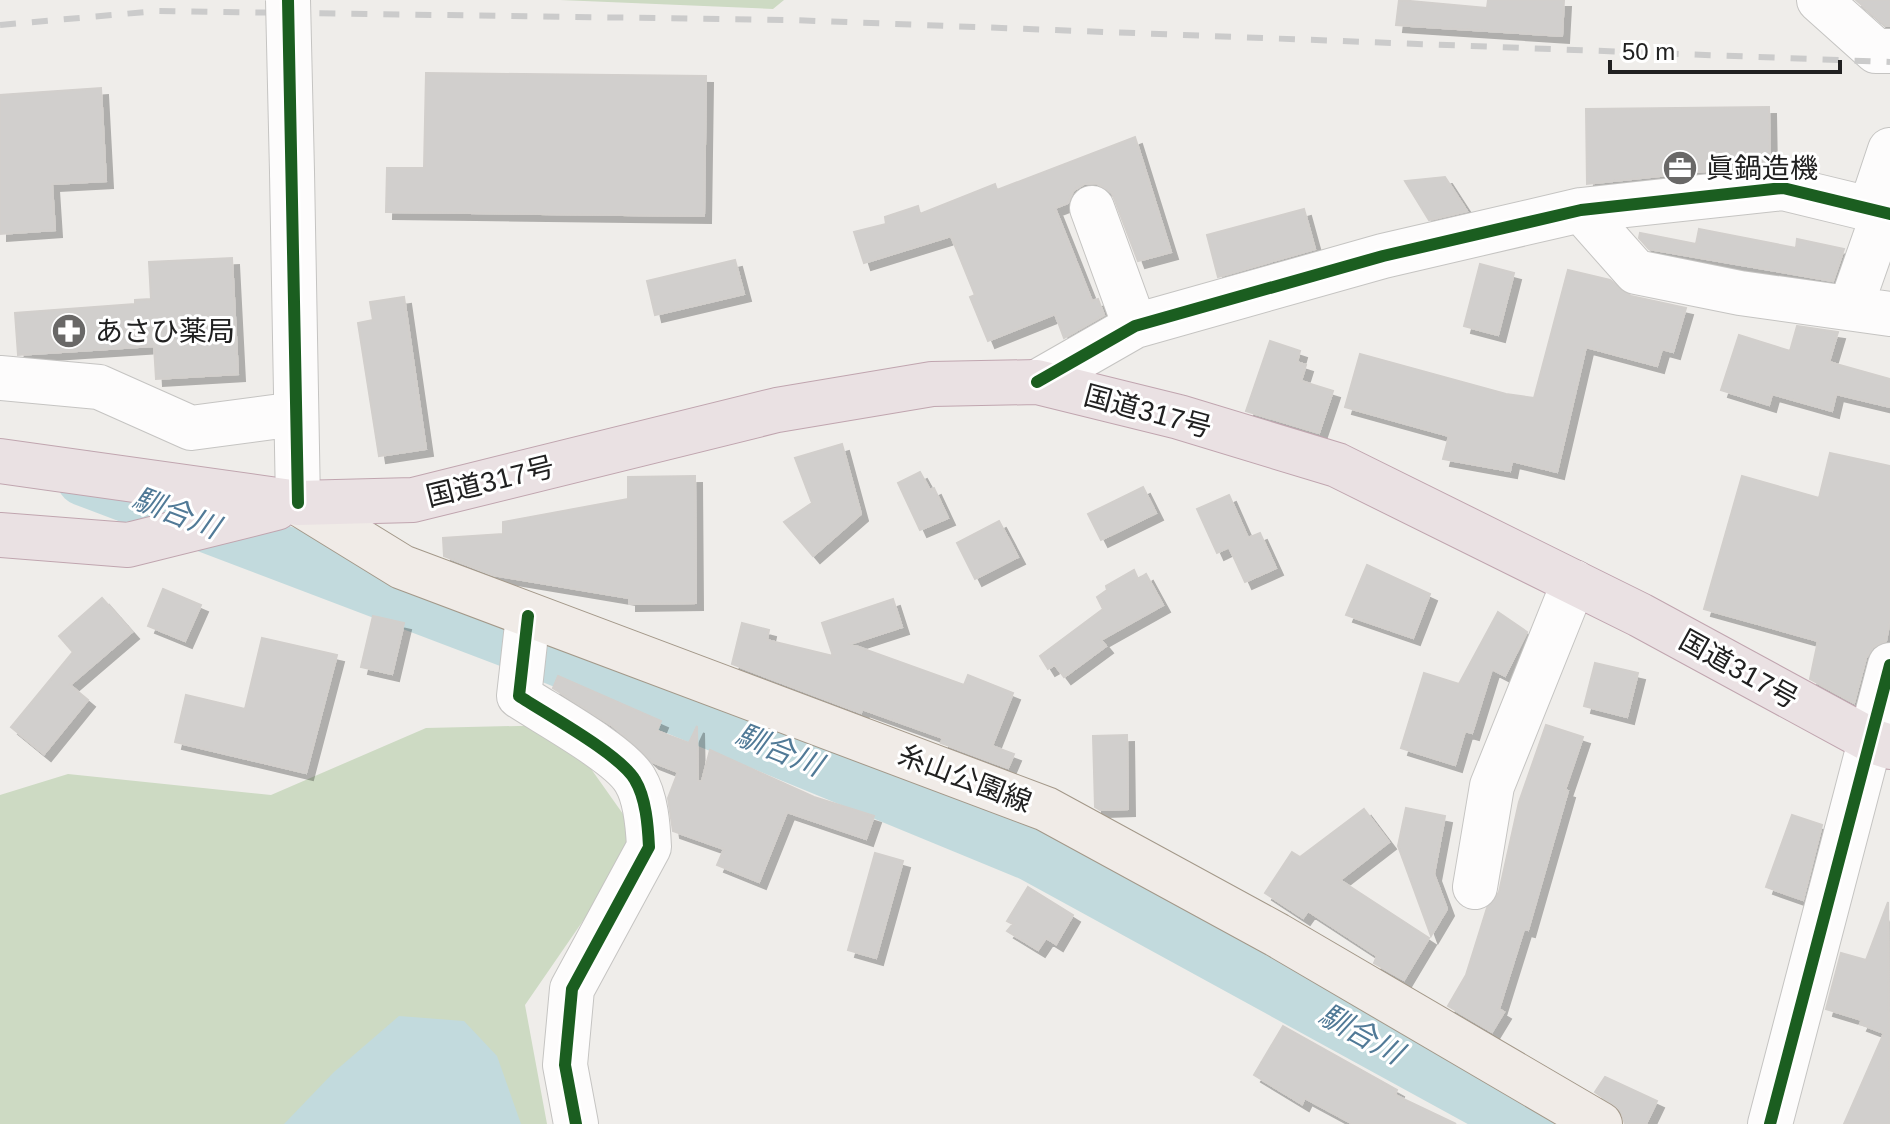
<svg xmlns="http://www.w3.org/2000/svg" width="1890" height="1124" viewBox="0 0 1890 1124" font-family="Helvetica,'Noto Sans JP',sans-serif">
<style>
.forest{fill:#cddac3}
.water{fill:#c2dadd}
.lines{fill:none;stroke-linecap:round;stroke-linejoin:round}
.river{stroke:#c2dadd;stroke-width:56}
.building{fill:#d1cfcd;stroke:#d2cfcc;stroke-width:2;filter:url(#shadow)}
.minor-casing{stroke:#c5c4c2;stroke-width:46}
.major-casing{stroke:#a39889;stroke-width:46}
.highway-casing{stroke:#c0a5af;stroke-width:46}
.minor{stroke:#fdfcfc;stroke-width:44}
.major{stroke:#f0ebe7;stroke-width:44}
.highway{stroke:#eae1e3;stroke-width:44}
.rail{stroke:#cbcbcb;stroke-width:6;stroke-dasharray:16 16;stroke-linecap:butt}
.minor-bridge-casing{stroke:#c5c4c2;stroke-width:46;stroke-linecap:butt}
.minor-bridge{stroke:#fdfcfc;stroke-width:44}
.cycleway-casing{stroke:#fff;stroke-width:17}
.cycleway{stroke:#1b5e20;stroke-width:12}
.labels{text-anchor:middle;stroke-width:6;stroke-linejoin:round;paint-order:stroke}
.poi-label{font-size:28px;fill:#212121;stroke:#fff;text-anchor:start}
.street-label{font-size:28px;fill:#212121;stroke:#fff}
.water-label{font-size:30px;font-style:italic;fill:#517a97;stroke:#fff}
</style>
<defs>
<filter id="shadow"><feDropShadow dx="7" dy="7" stdDeviation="0" flood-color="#0004"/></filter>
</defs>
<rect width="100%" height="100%" fill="#efedea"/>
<path class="forest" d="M560 0H784L773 9Z
M560 725 640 838 525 1005 547 1124H0V795L68 774 271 795 426 728Z"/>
<path class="water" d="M399 1016 464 1021 497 1056 521 1124H284L334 1072Z"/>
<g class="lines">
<path class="river" d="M84 478 553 656 1031 853 1526 1124"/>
</g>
<path class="building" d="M1399 0 1487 8 1488 0H1564L1562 36 1396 25Z
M1856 0H1890V26H1886Z
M426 73 706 76 704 216 386 212 387 168H424Z
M101 88 106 181 52 184 55 230 0 234V95Z
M1769 107 1770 164 1587 184 1586 109Z
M1135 137 1171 252 1138 261 1112 193 1096 183 1084 184 1073 191 1068 203 1055 208 1092 301 1098 299 1104 315 1064 338 1055 314 988 341 970 297 975 295 951 236 864 263 854 232 886 224 885 217 918 206 920 214 995 184 997 190Z
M1445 177 1467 211 1429 220 1405 181Z
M1304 209 1315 249 1218 277 1207 235Z
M1699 229 1796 248 1797 239 1844 249 1833 281 1649 249 1639 238 1640 233 1696 244Z
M232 258 238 374 156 379 154 346 18 355 15 313 135 304V300L151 299 149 262Z
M735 260 744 294 655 315 647 281Z
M1480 264 1514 273 1498 335 1464 326Z
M1568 270 1610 280 1631 296 1686 308 1673 352 1662 349 1657 366 1586 347 1557 472 1512 461 1510 471 1443 459 1449 436 1345 407 1360 354 1506 394 1534 398Z
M404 297 426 449 379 456 358 323 373 320 370 302Z
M1797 326 1838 332 1829 362 1890 379V407L1836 394 1832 411 1772 394 1769 405 1721 390 1739 335 1790 351Z
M1270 341 1300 351 1297 362 1306 365 1301 381 1333 391 1319 433 1246 411Z
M842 444 861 514 813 556 784 522 812 503 795 458Z
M1830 453 1890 466V620L1886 641 1873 647 1866 658 1854 703 1810 679 1818 641 1704 609 1742 476 1819 498Z
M920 472 930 490 934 488 948 518 920 530 898 483Z
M695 476 696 603 629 604V598L493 575 444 556 443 538 503 534V522L628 499V477Z
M1143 487 1156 513 1101 540 1088 514Z
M1229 495 1248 538 1260 533 1276 568 1245 582 1229 547 1217 553 1197 509Z
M999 521 1018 557 975 579 957 543Z
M1367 565 1430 594 1413 638 1346 615Z
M1134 570 1138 579 1146 574 1163 605 1101 640 1106 646 1064 677 1055 665 1048 669 1040 656 1103 609 1097 597 1107 590 1106 586Z
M163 589 201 605 185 641 148 626Z
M102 598 132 632 70 685 88 700 44 754 11 727 73 652 59 636Z
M893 599 902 627 850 644 964 685 968 675 1013 693 992 746 1014 754 1008 768 941 743 943 738 862 709 861 713 732 664 742 623 769 630 767 640 833 656 822 623Z
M1498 612 1527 632 1505 676 1492 669 1472 733 1465 731 1455 765 1401 748 1424 673 1459 684Z
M373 616 404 623 392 674 361 667Z
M262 638 337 655 306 773 175 742 186 695 245 709Z
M1595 663 1638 673 1627 717 1584 706Z
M558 676 661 721 657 731 689 743 697 726 698 781H702L710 750 814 797 874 816 866 839 787 812 759 882 717 865 724 849 673 831 668 798 678 772 652 762 614 727 553 688Z
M1546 725 1583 737 1565 790 1568 791 1528 930 1524 929 1499 1009 1504 1012 1492 1032 1448 1006 1466 975 1487 908 1499 892 1519 802Z
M1127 735 1128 809 1100 810 1095 807 1093 736Z
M1406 808 1445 816 1434 874 1447 909 1431 936 1398 846Z
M1364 809 1389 842 1340 880 1429 938 1404 980 1374 963 1377 956 1308 911 1303 918 1265 893 1292 852 1300 857Z
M1792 815 1822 825 1803 900 1766 887Z
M875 853 903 861 876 958 848 950Z
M1028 887 1073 915 1056 944 1046 938 1038 950 1007 931 1013 924 1007 921Z
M1888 902 1890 1124H1844L1884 1033 1860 1024 1862 1020 1826 1009 1841 953 1866 960Z
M1283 1026 1397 1090 1395 1095 1456 1124H1353L1305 1098 1302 1104 1254 1075Z
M1605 1077 1657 1101 1646 1124H1625L1621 1111 1595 1092Z"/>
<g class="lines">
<g class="minor-casing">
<path id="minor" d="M1819 0 1876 51H1890
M292 172 298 503
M1871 207 1890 150
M1092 208 1135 326
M1581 210 1636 272 1740 293 1890 314
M1851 306 1884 212
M0 378 99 387 191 428 296 414
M1037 382 1135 326 1383 256 1581 210 1783 188 1890 214
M528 616 519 696C546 714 620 754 635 780 646 798 648 826 649 847L572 989 565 1065 576 1124
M1475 887 1492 786 1574 582
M1770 1124 1890 665"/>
</g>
<g class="major-casing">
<path id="major" d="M298 503 402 567 1046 809 1277 935 1600 1124"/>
</g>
<g class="highway-casing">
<path id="highway" d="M0 461 298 503 413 500 777 410 932 384 1037 382 1179 417 1337 465 1640 615 1872 741 1890 747
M0 535 128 545 276 508"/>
</g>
<use href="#minor" class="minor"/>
<use href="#major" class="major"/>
<use href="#highway" class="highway"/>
<path class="rail" d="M0 25 157 11 792 20 1890 62"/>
<g class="minor-bridge-casing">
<path id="minor-bridge" d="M288 0 292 172"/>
</g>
<use href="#minor-bridge" class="minor-bridge"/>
<g class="cycleway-casing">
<path id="cycleway" d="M288 0 298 503
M1037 382 1135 326 1383 256 1581 210 1783 188 1890 214
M528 616 519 696C546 714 620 754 635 780 646 798 648 826 649 847L572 989 565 1065 576 1124
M1770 1124 1890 665"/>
</g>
<use href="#cycleway" class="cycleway"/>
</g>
<defs>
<g id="office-disc" transform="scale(1.8)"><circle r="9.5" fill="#696867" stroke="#fff"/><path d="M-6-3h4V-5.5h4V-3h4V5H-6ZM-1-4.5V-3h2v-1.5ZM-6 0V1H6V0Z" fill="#fff"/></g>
<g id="pharmacy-disc" transform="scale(1.8)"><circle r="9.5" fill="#696867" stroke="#fff"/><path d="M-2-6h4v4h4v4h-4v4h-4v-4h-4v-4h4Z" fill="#fff"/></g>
</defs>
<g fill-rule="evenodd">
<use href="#office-disc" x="1680" y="168"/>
<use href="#pharmacy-disc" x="69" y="331"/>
</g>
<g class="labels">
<g class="poi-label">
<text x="1706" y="178">眞鍋造機</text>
<text x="95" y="341">あさひ薬局</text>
</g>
<g class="street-label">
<text transform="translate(1148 411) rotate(15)" y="10">国道317号</text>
<text transform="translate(490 481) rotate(-14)" y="10">国道317号</text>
<text transform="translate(1739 669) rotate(29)" y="10">国道317号</text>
<text transform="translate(965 778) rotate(21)" y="10">糸山公園線</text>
</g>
<g class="water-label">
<text transform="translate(176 513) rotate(21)" y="10">馴合川</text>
<text transform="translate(779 750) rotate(22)" y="10">馴合川</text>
<text transform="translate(1361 1034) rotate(29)" y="10">馴合川</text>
</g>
</g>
<path d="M1610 60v12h230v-12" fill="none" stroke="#212121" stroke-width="4"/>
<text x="1622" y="60" font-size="24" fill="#212121" stroke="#ffffff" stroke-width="6" paint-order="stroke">50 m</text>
</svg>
